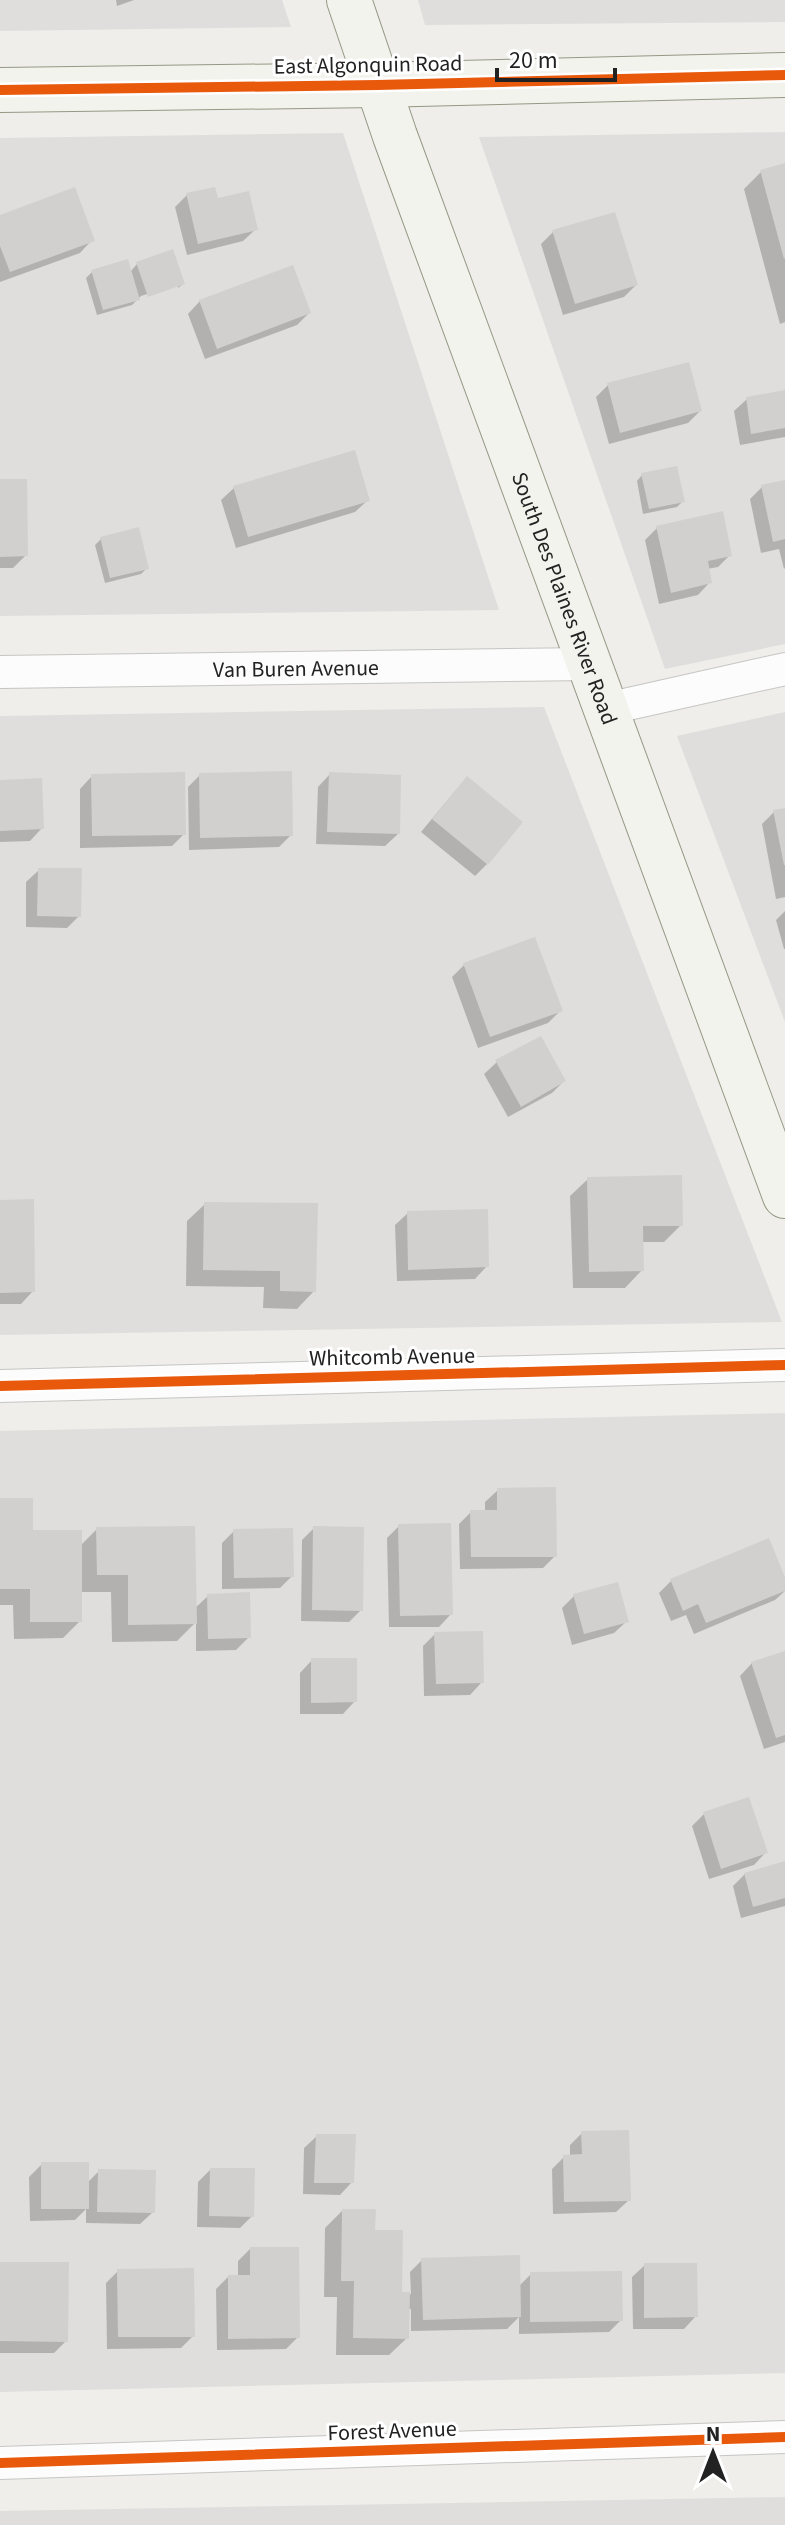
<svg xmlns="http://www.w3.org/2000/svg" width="785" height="2525" viewBox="0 0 785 2525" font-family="'Source Sans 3',sans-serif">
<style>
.residential{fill:#dfdedc}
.shadow{fill:#0003}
.building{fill:#d2d0ce}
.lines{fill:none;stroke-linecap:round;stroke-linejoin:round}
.street-casing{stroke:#c5c5c3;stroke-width:34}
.secondary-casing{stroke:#959884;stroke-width:46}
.street{stroke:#fdfcfc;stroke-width:32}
.secondary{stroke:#f2f3ed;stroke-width:44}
.cycleway-casing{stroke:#fff;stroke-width:15}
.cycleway{stroke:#e8590c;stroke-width:10}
.labels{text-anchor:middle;stroke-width:6;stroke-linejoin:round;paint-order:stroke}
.street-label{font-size:22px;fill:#222;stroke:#fff}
</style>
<rect width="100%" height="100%" fill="#efeeeb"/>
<path class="residential" d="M0 0H282L291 27 0 31Z
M418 0H785V22L425 25Z
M785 132V644L665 669 479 137Z
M343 133 499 610 0 616V138Z
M544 707 782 1322 0 1335V716Z
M785 712V1022L677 736Z
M785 1413V2373L0 2392V1431Z
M785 2497V2525H0V2511Z"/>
<path class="shadow" d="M116 0H134L117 6Z
M785 165V322L780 324 744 189 761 172Z
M187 195 216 201 256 229 243 241 187 255 175 207Z
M0 217 92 240 80 253 0 282Z
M553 232 636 285 624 297 563 315 541 244Z
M137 264 183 284 178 288V284L141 296 132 305 97 315 86 278 92 272H130Z
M200 301 309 313 297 325 205 359 188 314Z
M608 385 700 411 688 423 609 444 596 397Z
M785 392V437L740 445 734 411 747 399Z
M353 452 368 500 355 512 236 548 221 500 234 488Z
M642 475 683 501 677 507 643 514 637 481Z
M0 481 26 555 13 568H0Z
M785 482V568L784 569 779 549 761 553 750 499 762 487Z
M657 528 730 555 718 567 707 569 710 582 698 595 659 604 645 540Z
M101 539 147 568 141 574 105 583 95 545Z
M330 774 398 834 385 846 316 844 318 787Z
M200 775 291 835 279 847 189 850 188 787Z
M92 776 184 834 172 846 80 848V789Z
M0 782 42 828 30 841 0 842Z
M455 791 487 864 475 876 421 832Z
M785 810V897L776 899 762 824 774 812Z
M39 870 79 916 67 928 26 927V882Z
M785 911V949H784L776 920Z
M464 965 560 1011 548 1023 478 1048 452 977Z
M497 1062 564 1081 552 1093 508 1117 484 1074Z
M588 1179 681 1225 664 1242H641L642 1270 625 1288H573L570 1196Z
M0 1202 33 1291 21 1304H0Z
M205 1204 314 1291 297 1309 263 1308 264 1287 186 1286 187 1221Z
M408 1213 487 1266 475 1279 397 1281 395 1225Z
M498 1490 555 1556 543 1568 460 1569 459 1524 471 1512H485V1502Z
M0 1500 31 1532 80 1546 97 1529 194 1609 208 1596 249 1637 236 1650 196 1651V1622L177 1641 112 1642 111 1592H80V1621L63 1638 14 1639 13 1605H0Z
M399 1526 451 1614 439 1627H389L387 1538Z
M314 1528 361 1610 349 1622 301 1621 302 1540Z
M234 1531 292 1576 280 1588 222 1589V1543Z
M671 1581 785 1582V1591L775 1600 694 1634 686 1615 671 1621 659 1593Z
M574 1596 627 1621 614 1633 572 1645 562 1608Z
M435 1634 482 1682 470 1695 424 1696 423 1646Z
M785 1653V1742L764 1749 740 1676 752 1663Z
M312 1660 355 1701 343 1714H300V1673Z
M704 1814 766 1852 754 1865 709 1879 692 1826Z
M785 1863V1906L741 1918 733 1886 745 1874Z
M582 2133 629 2200 616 2212 553 2214 552 2169 564 2157 570 2156V2145Z
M317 2136 352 2182 340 2195 303 2194 304 2148Z
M42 2164 87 2183 99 2171 153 2212 140 2224 86 2223V2209L75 2220 30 2221 29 2177Z
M210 2170 252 2216 240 2228 197 2227 198 2182Z
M342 2211 373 2232 400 2294H411L410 2272 422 2260 519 2286 531 2274 621 2320 609 2332 519 2334V2317L507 2329 411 2331V2309H407V2338L389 2355H336L337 2297H324L325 2228Z
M250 2249 298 2337 286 2349 217 2350 216 2289 228 2277H238V2261Z
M0 2264 66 2341 54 2353H0Z
M645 2265 696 2316 684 2329H633L632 2277Z
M118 2271 193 2336 181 2348 107 2349 106 2283Z"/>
<path class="building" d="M785 163V258L784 259 760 170Z
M75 187 95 241 10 272 0 246V215Z
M215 187 218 198 249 191 258 230 198 244 186 193Z
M615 212 638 285 575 304 552 230Z
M173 249 185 284 148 297 136 262Z
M128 259 140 300 103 310 91 270Z
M293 265 311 313 217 349 199 300Z
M689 362 702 411 620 433 607 383Z
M785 390V428L751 434 746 397Z
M355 450 370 501 248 537 233 486Z
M677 466 685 502 649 509 641 473Z
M0 479H27L28 556 0 557Z
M785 480V539L773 542 761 485Z
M723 511 732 556 708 561 712 583 671 593 656 526Z
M139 527 149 569 110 578 100 537Z
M292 771 293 836 200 838 199 773Z
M185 772 186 835 92 836 91 774Z
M329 772 401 775 400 834 327 832Z
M467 776 523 822 488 865 432 819Z
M42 778 44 829 0 831V780Z
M785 808V865H784L773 810Z
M38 868H82L81 917 37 916Z
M535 937 563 1011 490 1037 463 963Z
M541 1036 566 1081 521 1107 495 1060Z
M682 1175 683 1226H643L644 1271 589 1272 587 1177Z
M34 1199 35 1292 0 1293V1200Z
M204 1202 318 1203 316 1292 280 1291V1271L203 1270Z
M488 1209 489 1267 408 1270 407 1211Z
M556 1487 557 1557H471L470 1510H497V1488Z
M0 1498H33V1530H82V1622H30V1589H0Z
M451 1523 453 1615 400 1616 398 1524Z
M195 1526 197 1624 128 1625V1575H97L96 1527Z
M313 1526 364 1527 363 1611 312 1610Z
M293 1528 294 1577 234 1578 233 1529Z
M769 1538 785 1577V1591L706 1623 698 1604 683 1611 670 1579Z
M618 1582 629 1622 584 1634 573 1594Z
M250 1592 251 1638 208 1639 207 1594Z
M483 1631 484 1683 436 1684 434 1632Z
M785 1651V1735L776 1738 751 1662Z
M311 1658H357V1702L311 1703Z
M749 1797 768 1853 721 1869 703 1812Z
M785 1861V1898L753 1907 744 1873Z
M629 2130 631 2201 564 2202 563 2155 582 2154 581 2131Z
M316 2134H356L354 2183H314Z
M41 2162H89V2209H41Z
M210 2168H255L254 2217 209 2216Z
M98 2169 156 2170 155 2213 97 2212Z
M342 2209H376L375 2230H403L402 2292H410L409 2339 353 2338 354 2281H341Z
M250 2247H299L300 2338 228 2339V2275H250Z
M520 2255 521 2317 423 2320 421 2258Z
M0 2262H69L68 2342 0 2341Z
M644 2263H697L698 2317 644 2318Z
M194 2268 195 2337H118L117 2269Z
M622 2271 623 2321 530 2322V2272Z"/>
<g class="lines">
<g class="street-casing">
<g id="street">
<path id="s1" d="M0 672 590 664"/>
<path d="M606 709 785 669"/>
<path d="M0 1386 785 1365"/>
<path d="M0 2463 785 2437"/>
</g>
</g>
<g class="secondary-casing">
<g id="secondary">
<path id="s2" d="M349 0 395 136 785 1196"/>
<path d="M0 90 377 85 785 75"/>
</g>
</g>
<use href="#street" class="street"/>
<use href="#secondary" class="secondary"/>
<g class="cycleway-casing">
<path id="cycleway" d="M0 90 377 85 785 75
M0 1386 785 1365
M0 2463 785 2437"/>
</g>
<use href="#cycleway" class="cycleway"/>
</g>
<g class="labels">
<g class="street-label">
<text transform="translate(368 64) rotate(-1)" y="8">East Algonquin Road</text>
<text dy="8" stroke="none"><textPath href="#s2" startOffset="636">South Des Plaines River Road</textPath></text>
<text dy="8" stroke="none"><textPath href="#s1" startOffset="296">Van Buren Avenue</textPath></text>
<text transform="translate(392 1356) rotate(-1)" y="8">Whitcomb Avenue</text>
<text transform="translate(392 2430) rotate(-2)" y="8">Forest Avenue</text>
</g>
</g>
<g transform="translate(713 2453)" stroke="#ffffff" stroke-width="6" paint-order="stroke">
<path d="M0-6L14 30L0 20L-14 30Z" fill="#222222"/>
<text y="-12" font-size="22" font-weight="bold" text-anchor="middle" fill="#222222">N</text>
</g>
<path d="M497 68v12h118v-12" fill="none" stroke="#222222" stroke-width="4"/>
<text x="509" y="68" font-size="24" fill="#222222" stroke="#ffffff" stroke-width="6" paint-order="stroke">20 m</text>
</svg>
